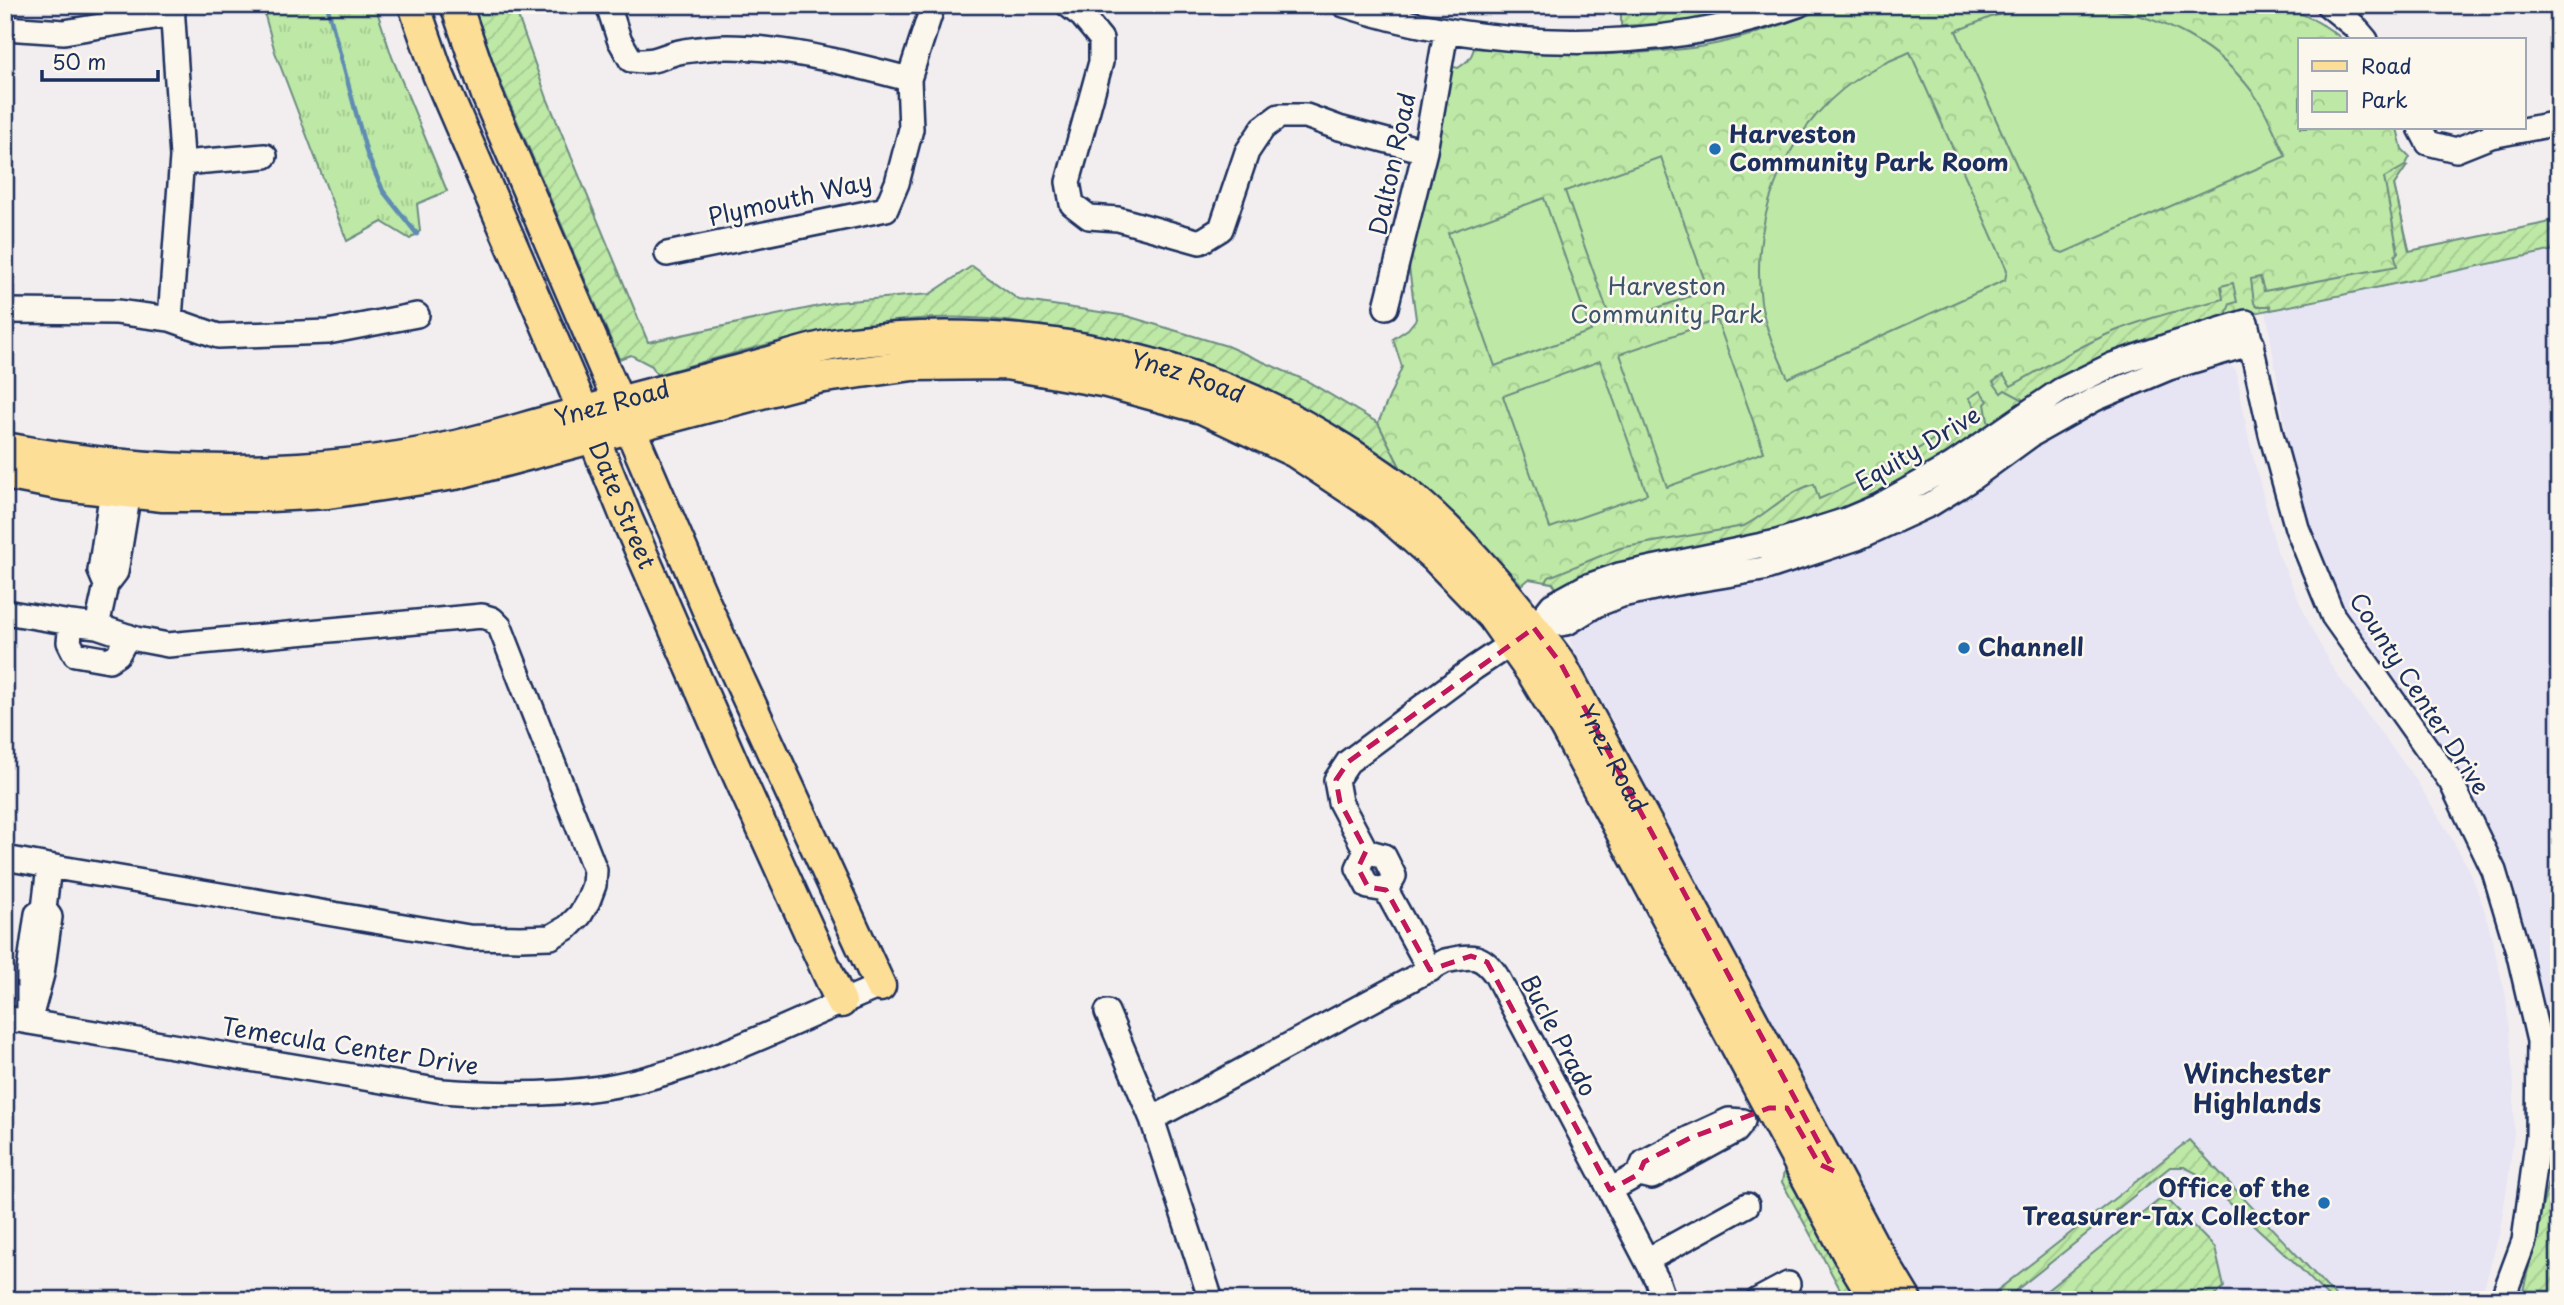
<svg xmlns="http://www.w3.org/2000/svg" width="2564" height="1305" viewBox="0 0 2564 1305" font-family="'Playpen Sans',sans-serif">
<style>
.built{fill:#e7e4f3}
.grass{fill:url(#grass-tufts);stroke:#6c8c82;stroke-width:2}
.park{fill:url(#park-crowns);stroke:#6c8c82;stroke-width:2}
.garden{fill:url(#garden-furrows);stroke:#6c8c82;stroke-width:2}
.pitch{fill:#bde8a5;stroke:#6c8c82;stroke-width:2}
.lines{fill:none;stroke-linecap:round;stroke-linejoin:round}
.stream{stroke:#5e8cb3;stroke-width:4.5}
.minor-casing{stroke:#1b2f5e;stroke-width:28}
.major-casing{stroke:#1b2f5e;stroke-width:35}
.minor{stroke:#fbf7ec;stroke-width:23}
.major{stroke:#fdde96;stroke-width:30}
.marked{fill:none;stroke:#c2185b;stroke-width:5;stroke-dasharray:14 9;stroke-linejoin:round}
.poi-dot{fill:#1f6fb2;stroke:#fbf7ec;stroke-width:2.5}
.labels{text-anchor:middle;stroke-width:5;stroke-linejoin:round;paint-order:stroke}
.poi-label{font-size:24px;font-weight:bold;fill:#1b2f5e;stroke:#fbf7ec;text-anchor:start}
.street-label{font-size:24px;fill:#1b2f5e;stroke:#fbf7ec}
.park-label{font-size:24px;fill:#3b546c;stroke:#fbf7ec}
.neighbourhood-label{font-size:26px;font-weight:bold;fill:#1b2f5e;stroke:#fbf7ec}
</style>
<defs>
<pattern id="grass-tufts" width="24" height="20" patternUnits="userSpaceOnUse" patternTransform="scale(1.75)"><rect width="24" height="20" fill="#bde8a5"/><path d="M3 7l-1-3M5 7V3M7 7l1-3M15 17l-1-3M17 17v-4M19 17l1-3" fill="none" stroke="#a2c790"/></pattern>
<pattern id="park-crowns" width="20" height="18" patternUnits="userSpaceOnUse" patternTransform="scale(1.75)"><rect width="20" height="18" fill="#bde8a5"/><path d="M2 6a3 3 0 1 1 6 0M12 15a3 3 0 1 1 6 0" fill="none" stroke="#a2c790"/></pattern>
<pattern id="garden-furrows" width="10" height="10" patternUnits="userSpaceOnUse" patternTransform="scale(1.75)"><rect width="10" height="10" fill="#bde8a5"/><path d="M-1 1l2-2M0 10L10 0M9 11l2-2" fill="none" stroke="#a2c790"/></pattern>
</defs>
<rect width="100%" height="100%" fill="#f2eeef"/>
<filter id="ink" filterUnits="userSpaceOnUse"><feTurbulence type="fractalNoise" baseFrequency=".0143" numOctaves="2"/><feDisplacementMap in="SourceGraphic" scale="14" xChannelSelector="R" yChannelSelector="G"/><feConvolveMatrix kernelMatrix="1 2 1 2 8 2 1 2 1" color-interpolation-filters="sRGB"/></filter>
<g filter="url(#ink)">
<path class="built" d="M2559 249V1143L2547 1142 2546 1029 2538 976 2513 881 2489 827 2455 773 2360 641 2331 584 2306 517 2289 449 2266 311Z
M2219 359 2236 370 2248 436 2277 551 2312 630 2335 672 2414 777 2448 832 2470 871 2485 911 2506 997 2514 1087V1133L2507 1188 2499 1235 2486 1281 2479 1300H1926L1880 1234 1804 1083 1661 816 1619 731 1575 654 1570 640 1574 630 1600 609 1782 571 2058 426Z"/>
<path class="grass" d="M262 5H375L392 57 447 191 417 204 420 231 410 239 382 222 347 241 275 52Z"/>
<path class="park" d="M1834 5H2282C2304 15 2325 23 2343 40H2300V128H2397L2402 149 2410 157 2394 185 2416 279 2235 317 2130 350 1944 462 1559 592 1552 583 1529 579 1522 585 1455 515 1404 475 1378 423 1402 367 1393 339 1408 329 1416 319 1409 268 1411 247 1432 171 1450 66 1458 68C1467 62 1471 59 1474 48 1547 54 1633 58 1705 46 1749 38 1793 21 1834 5Z"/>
<path class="garden" d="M473 5H514L547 98 648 342 838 302 930 294 972 266 1019 300 1127 316 1227 346 1307 381 1378 423 1404 475C1367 448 1329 421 1288 401 1252 383 1212 373 1173 361 1097 338 1016 314 935 318 838 322 750 348 657 375L652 366 631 355 619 359 500 81Z
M1621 5H1662L1665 9 1669 5H1710L1712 18 1689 22 1621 26Z
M2405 166H2407L2394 185 2409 251 2546 223 2559 217V249L2271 310 2270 306H2256L2254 303 2251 279 2260 277 2264 291 2397 266 2395 256 2398 252 2384 178Z
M2233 283 2237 302 2230 304 2227 312 2228 319 2071 378 2068 373 2046 385 2049 390 2025 404 2022 399 2005 390 2001 393 1993 382 2003 375 2011 386C2043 368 2074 349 2108 334 2145 318 2185 309 2223 299L2221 286Z
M1980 391 1988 401 1985 404 1988 421 1992 427 1944 462 1851 511 1559 592 1553 583 1546 582 1549 577 1620 548 1744 526C1769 513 1786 492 1814 484L1819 499C1876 475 1927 446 1977 410L1969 398Z
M2189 1140 2339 1300H2331L2293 1261 2198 1174 2184 1167H2170L2004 1300H1985Z
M1784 1171 1858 1300H1846L1782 1182Z
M2548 1182 2559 1185V1281L2555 1300H2521Z
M2159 1200 2170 1202 2215 1248 2224 1287 2210 1300H2035Z"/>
<path class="pitch" d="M2034 5C2053 5 2074 3 2093 6 2161 15 2222 44 2260 103 2270 119 2277 139 2286 156L2063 253 2055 250 1956 31 1991 17Z
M1910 52 2007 270 2005 280 1788 378C1777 354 1765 329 1761 302 1749 212 1791 115 1871 70 1883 63 1897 58 1910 52Z
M1661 157 1708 290 1612 324 1565 191Z
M1544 198 1591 331 1495 366 1448 233Z
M1717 320 1764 452 1667 487 1620 354Z
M1600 361 1647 494 1550 528 1503 396Z"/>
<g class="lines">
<path class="stream" d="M327 5 367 154 383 191 417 234"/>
<g class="minor-casing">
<path id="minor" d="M608 5 619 39 631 60C657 64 661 55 684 51 698 49 713 47 727 47 789 47 849 64 909 79
M1068 5 1082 16 1101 39V62L1068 182 1072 204 1089 217 1118 219 1200 242 1221 229 1247 152 1263 128 1279 116H1306L1339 128 1425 151
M1344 5C1488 51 1655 56 1798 5
M2328 5 2354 26 2366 40
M5 28 64 32 173 14
M2420 128 2428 143 2456 150 2491 136 2559 123
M182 163 265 156
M667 254 886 209 897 183 911 129 909 79 933 5
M1386 307 1425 151 1446 32
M5 311 117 312 170 319 218 336 328 332 417 315
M170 319 182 157 172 5
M106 585 100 571 112 490
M5 612 71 623
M97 626 71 623 69 642 75 654 109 660 118 654 128 636
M1534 628 1567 623 1596 605 1622 595 1672 584 1763 569 1857 538 1931 504 1968 481 2031 435 2095 399 2169 368 2252 343
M1366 851 1358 868 1368 887 1386 890
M5 858 49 866
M44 909 50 917 42 974 29 1022V970L37 914 44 909 49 866 469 937 520 938 551 937 568 927 580 915 588 901 594 885 595 870 500 627 492 619 482 616 168 645 136 639 97 626 106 585 116 572 129 492
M1430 970 1386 890 1394 876 1384 856 1366 851 1340 802 1336 780 1348 762 1474 668 1534 628 1552 605 1585 587 1619 575 1777 542 1846 520 1879 506 1952 465 2061 390 2112 365 2167 346 2246 322 2271 434 2297 528 2333 616 2451 782 2494 871 2518 951 2539 1041 2538 1136 2524 1241 2502 1300
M1107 1012 1152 1119 1211 1300
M5 1018 442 1091C497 1095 551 1096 606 1087 702 1071 791 1022 880 986
M1152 1119 1445 961C1470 956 1480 952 1496 975L1610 1190
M1639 1174 1652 1177 1736 1131 1740 1126
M1647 1260 1747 1205
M1664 1300 1657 1280 1610 1190 1639 1174 1644 1162 1690 1138 1729 1120 1743 1121
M1758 1300 1788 1284"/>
</g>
<g class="major-casing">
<g id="major">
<path id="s1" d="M414 5 438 74 572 384 626 517 731 759 841 1002"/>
<path d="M456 5 487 95 716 629 880 986"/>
<path id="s2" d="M5 448C151 476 306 479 451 447 484 440 516 430 549 421 614 403 680 386 745 369 777 361 811 347 844 343 1018 321 1197 355 1346 451 1369 466 1394 482 1415 500 1471 548 1517 605 1561 664L1873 1245 1906 1300"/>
<path d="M5 474 63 485 163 496H270L328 493 455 474 818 378 913 365 1006 364 1107 382 1202 408 1295 452 1382 510 1436 558 1492 616 1533 674 1565 727 1848 1254 1876 1300"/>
</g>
</g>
<use href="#minor" class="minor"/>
<use href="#major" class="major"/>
</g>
</g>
<path class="marked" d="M1534 628 1561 664 1834 1171 1819 1164 1787 1108H1769L1690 1138 1644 1162 1639 1174 1610 1190 1487 962 1471 956 1430 970 1386 890 1368 887 1358 868 1366 851 1340 802 1336 780 1348 762Z"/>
<g class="poi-dot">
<circle cx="1715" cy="149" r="7"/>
<circle cx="1964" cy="648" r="7"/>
<circle cx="2324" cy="1203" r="7"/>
</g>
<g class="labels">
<g class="poi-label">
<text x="1729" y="143">Harveston<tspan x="1729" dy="28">Community Park Room</tspan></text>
<text x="1978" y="656">Channell</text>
<text x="2310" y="1197" text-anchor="end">Office of the<tspan x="2310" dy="28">Treasurer-Tax Collector</tspan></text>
</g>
<g class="street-label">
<text transform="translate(1393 164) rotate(-78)" y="8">Dalton Road</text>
<text transform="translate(790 200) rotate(-13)" y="8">Plymouth Way</text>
<text dy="8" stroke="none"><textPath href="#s2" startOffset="1204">Ynez Road</textPath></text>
<text dy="8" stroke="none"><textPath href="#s2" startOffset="616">Ynez Road</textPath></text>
<text transform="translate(1918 449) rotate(-31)" y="8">Equity Drive</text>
<text dy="8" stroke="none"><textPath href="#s1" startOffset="542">Date Street</textPath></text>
<text transform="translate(2419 694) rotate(57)" y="8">County Center Drive</text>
<text dy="8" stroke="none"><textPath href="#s2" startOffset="1792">Ynez Road</textPath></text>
<text transform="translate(1558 1036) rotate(62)" y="8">Bucle Prado</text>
<text transform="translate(350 1047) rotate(9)" y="8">Temecula Center Drive</text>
</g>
<g class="park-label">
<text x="1667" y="295">Harveston<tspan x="1667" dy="28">Community Park</tspan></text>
</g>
<g class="neighbourhood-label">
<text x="2257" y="1083">Winchester<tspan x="2257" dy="30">Highlands</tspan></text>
</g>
</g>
<rect width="2564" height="1305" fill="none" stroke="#fbf7ec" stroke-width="28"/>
<rect x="14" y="14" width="2536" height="1277" fill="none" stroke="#1b2f5e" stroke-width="2.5" filter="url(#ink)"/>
<rect x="2298" y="38" width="228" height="91" fill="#fbf7ec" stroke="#a1a7b3" stroke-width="2"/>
<rect x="2312" y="61" width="35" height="10" fill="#fdde96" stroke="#a1a7b3" stroke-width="2"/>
<text x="2361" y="74" font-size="21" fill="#1b2f5e">Road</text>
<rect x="2312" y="91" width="35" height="21" fill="url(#park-crowns)" stroke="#a1a7b3" stroke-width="2"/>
<text x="2361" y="108" font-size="21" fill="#1b2f5e">Park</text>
<path d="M42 70v10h116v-10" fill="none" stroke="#1b2f5e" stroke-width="3.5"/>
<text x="52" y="70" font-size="21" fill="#1b2f5e" stroke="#fbf7ec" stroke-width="5" paint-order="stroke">50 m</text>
</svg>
